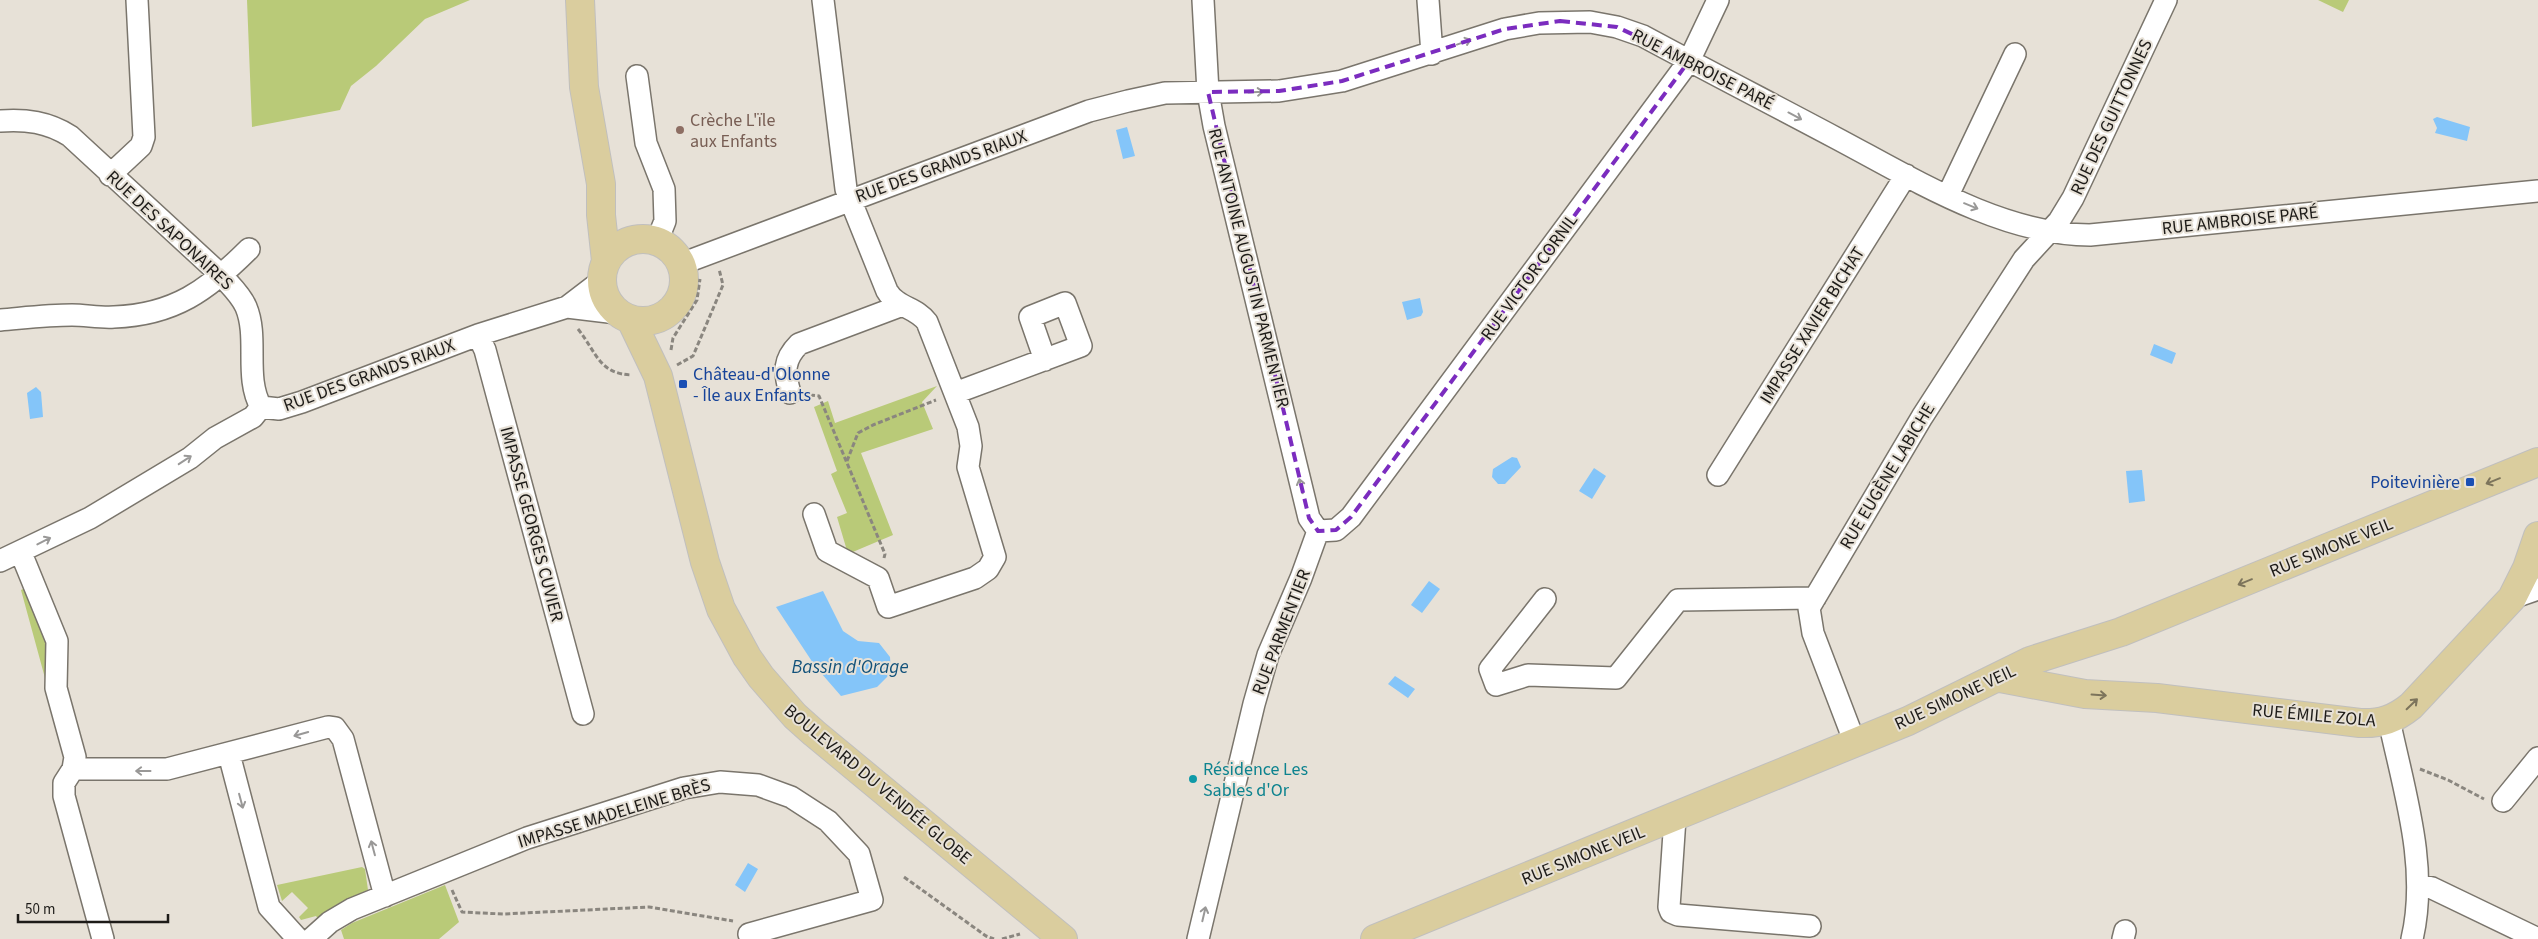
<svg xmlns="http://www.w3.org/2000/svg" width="2538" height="939" viewBox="0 0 2538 939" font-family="'Source Sans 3',sans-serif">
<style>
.green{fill:#b9ca78}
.water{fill:#84c5f9}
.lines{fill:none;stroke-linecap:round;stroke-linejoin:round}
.minor-casing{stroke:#7a756c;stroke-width:24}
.major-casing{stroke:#c0bfbe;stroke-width:30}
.path{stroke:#8a867f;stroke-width:3;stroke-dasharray:5 2.5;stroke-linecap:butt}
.minor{stroke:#fff;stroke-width:21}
.major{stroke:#dacd9e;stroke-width:28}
.oneway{stroke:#999897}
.oneway2{stroke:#7c745b}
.marked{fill:none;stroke:#7b2cbf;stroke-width:4;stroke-dasharray:10 6;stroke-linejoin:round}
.education-dot{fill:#8d6e63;stroke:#e7e1d7;stroke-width:2}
.transit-dot{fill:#1a4fb4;stroke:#e7e1d7;stroke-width:2}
.culture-dot{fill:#0f9aa8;stroke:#e7e1d7;stroke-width:2}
.labels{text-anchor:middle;stroke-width:4;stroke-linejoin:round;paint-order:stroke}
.street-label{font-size:18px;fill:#1d1b18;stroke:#e7e1d7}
.education-label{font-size:18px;fill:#785e54;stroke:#e7e1d7;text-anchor:start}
.transit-label{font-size:18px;fill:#164399;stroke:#e7e1d7;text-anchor:start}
.culture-label{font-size:18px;fill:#0d838f;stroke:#e7e1d7;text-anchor:start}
.water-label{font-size:19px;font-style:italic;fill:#11517a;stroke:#e7e1d7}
</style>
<rect width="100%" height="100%" fill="#e7e1d7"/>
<path class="green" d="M247 0H470L425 19 376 66 351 86 340 110 252 127Z
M2318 0H2349L2343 12Z
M937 386 922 402 933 429 861 453 893 535 848 554 837 517 847 513 831 474 837 471 814 407 828 401 835 423Z
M25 588 46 642 45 678 21 590Z
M362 867 365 869 368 890 340 904 319 920 316 916 301 920 299 917 308 908 292 892 282 901 277 885Z
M445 885 459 922 439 939H344L341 930 352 923Z"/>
<path class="water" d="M2437 117 2470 127 2467 141 2435 133 2437 128 2433 119Z
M1127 127 1135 156 1123 159 1116 130Z
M1420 298 1423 312 1421 316 1407 320 1402 302Z
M2154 344 2176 353 2172 364 2150 355Z
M36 387 41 392 43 417 30 419 27 393Z
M1512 457 1517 458 1521 467 1505 484H1498L1492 477 1493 469Z
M1594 468 1606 476 1592 499 1579 491Z
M2142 470 2145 501 2129 503 2126 471Z
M1429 581 1440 589 1422 613 1411 605Z
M823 591 843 631 858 641 879 643 890 657 891 673 877 687 841 696 815 666 776 607Z
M1395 676 1415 689 1408 698 1388 684Z
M748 863 758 869 745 892 735 885Z"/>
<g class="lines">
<g class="minor-casing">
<path id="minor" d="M1203 0 1208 92 1214 126 1309 518 1318 531
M1428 0 1432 54
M637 76 646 143 664 189 665 221 657 241
M0 121C26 119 48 122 70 136L222 276C230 285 241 295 246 307 259 338 244 377 261 407
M110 175 141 146 144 137 137 0
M1948 195 2015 54
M681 264 1089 111 1128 101 1165 93 1279 91 1342 81 1505 29 1539 23 1590 22 1617 27 1643 36C1706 70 1770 103 1834 137 1910 177 2001 235 2090 235L2538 191
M567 307 617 313
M0 320C24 318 48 315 72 315 86 315 100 318 114 317 174 315 208 290 249 249
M478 335 485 350 583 714
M790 393C784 372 783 360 799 344L900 306
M955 393 1081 346 1065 303 1030 317 1045 360
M261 407 279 409 302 402 478 335 567 307 601 281
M1718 475 1906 175
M814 514 827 551 878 578 888 607 975 578 988 569 995 557 968 467 971 446 968 427 927 322C916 307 897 308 887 291L846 189 823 0
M1318 531 1336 530 1351 517 1689 61 1718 0
M21 553 57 641 56 688 75 757 73 769 64 783V796L103 939
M0 561 90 518 190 458 215 438 253 417 261 407
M2512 598 2538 589
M1545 599 1490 669 1496 685 1528 675 1616 678 1678 600 1815 598
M2389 720C2404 791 2429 867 2412 939
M1855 743 1813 633 1809 608 1922 417 2024 259 2059 221 2073 198 2166 0
M229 754 269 907 298 939
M73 769H167L328 727 335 728 343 739 385 896
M2503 801 2538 758
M1675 818 1669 907 1671 912 1678 915 1810 926
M2419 885 2432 888 2538 939
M311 939 330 922 352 909 527 838 684 788 720 782 758 785 791 797 828 821 859 854 872 900 749 934
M1198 939 1254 704 1268 655 1301 578 1318 531
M2123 939 2125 931"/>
</g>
<g class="major-casing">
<path id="major" d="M580 0 584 87 601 184V215L606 261
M602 280a41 41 0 1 1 82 0a41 41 0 1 1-82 0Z
M631 320 658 376 705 562 721 609 747 657 761 677 795 716 814 733 1063 939
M2000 678 2085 694 2157 698 2360 723C2381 724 2395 719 2411 706L2512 598 2527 568 2538 536
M1375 939 1908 721 2030 661 2121 632 2538 462"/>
</g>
<path class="path" d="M578 329C597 353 599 374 632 375
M671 350 673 338 697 300 700 279
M677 365 693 356 723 285 719 269
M810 395 819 396 885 554 884 558
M847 461 858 433 873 425 936 400
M2420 769 2448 780 2484 799
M904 877 986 936 994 939
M452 890 462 912 503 914 649 907 733 921
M1002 939 1020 934"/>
<use href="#minor" class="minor"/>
<use href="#major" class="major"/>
</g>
<defs><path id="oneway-shaft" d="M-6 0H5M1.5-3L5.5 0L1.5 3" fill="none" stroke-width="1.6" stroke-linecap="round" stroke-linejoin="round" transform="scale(1.25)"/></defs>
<g class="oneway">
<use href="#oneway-shaft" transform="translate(1464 42) rotate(-20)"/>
<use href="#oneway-shaft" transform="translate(1256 92) rotate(-3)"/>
<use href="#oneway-shaft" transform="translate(1795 116) rotate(28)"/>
<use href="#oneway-shaft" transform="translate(1971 206) rotate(22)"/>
<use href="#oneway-shaft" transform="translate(185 460) rotate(-33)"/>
<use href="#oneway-shaft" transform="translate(1301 486) rotate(-104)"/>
<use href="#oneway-shaft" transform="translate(44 541) rotate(-27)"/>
<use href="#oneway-shaft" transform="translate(301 734) rotate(164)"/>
<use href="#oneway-shaft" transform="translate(143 771) rotate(-180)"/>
<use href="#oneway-shaft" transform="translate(241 801) rotate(75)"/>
<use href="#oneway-shaft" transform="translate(373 848) rotate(-105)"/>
<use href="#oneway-shaft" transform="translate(1204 914) rotate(-77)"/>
</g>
<g class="oneway2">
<use href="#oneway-shaft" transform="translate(2493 481) rotate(158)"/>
<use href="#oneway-shaft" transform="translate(2245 582) rotate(158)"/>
<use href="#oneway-shaft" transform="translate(2099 695) rotate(4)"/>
<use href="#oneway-shaft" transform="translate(2412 704) rotate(-44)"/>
</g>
<path class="marked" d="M1560 21 1617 27 1689 61 1351 517 1336 530 1318 531 1309 518 1208 92 1279 91 1342 81 1505 29Z"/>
<circle class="education-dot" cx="680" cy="130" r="5"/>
<g class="transit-dot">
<rect x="678" y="379" width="10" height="10" rx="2.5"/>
<rect x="2465" y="477" width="10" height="10" rx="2.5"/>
</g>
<circle class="culture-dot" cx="1193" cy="779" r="5"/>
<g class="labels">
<g class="street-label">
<text transform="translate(1703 69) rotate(27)" y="6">RUE AMBROISE PARÉ</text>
<text transform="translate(2111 117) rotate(-65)" y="6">RUE DES GUITTONNES</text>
<text transform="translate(941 166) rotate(-20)" y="6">RUE DES GRANDS RIAUX</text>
<text transform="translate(2240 220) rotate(-6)" y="6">RUE AMBROISE PARÉ</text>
<text transform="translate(170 230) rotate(43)" y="6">RUE DES SAPONAIRES</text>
<text transform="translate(1249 268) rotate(76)" y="6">RUE ANTOINE AUGUSTIN PARMENTIER</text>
<text transform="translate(1529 277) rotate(-54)" y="6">RUE VICTOR CORNIL</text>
<text transform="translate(1812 325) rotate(-58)" y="6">IMPASSE XAVIER BICHAT</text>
<text transform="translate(369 375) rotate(-20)" y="6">RUE DES GRANDS RIAUX</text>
<text transform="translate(1887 476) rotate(-59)" y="6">RUE EUGÈNE LABICHE</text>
<text transform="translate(532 524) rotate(75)" y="6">IMPASSE GEORGES CUVIER</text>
<text transform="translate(2331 547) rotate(-22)" y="6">RUE SIMONE VEIL</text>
<text transform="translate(1281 632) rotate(-69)" y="6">RUE PARMENTIER</text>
<text transform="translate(1955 697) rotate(-25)" y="6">RUE SIMONE VEIL</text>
<text transform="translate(2314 715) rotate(5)" y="6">RUE ÉMILE ZOLA</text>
<text transform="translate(878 784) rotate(40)" y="6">BOULEVARD DU VENDÉE GLOBE</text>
<text transform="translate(614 813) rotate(-17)" y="6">IMPASSE MADELEINE BRÈS</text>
<text transform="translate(1583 855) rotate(-22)" y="6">RUE SIMONE VEIL</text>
</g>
<g class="education-label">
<text x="690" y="126">Crèche L'ïle<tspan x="690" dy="21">aux Enfants</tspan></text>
</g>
<g class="transit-label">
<text x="693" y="380">Château-d'Olonne<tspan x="693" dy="21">- Île aux Enfants</tspan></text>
<text x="2460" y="488" text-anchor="end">Poitevinière</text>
</g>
<g class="culture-label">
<text x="1203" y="775">Résidence Les<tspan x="1203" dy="21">Sables d'Or</tspan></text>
</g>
<g class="water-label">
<text x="850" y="673">Bassin d'Orage</text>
</g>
</g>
<path d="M18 914v8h150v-8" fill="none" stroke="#1d1b18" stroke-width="2.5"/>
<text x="25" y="914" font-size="15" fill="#1d1b18" stroke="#e7e1d7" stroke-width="4" paint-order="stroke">50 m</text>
</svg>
